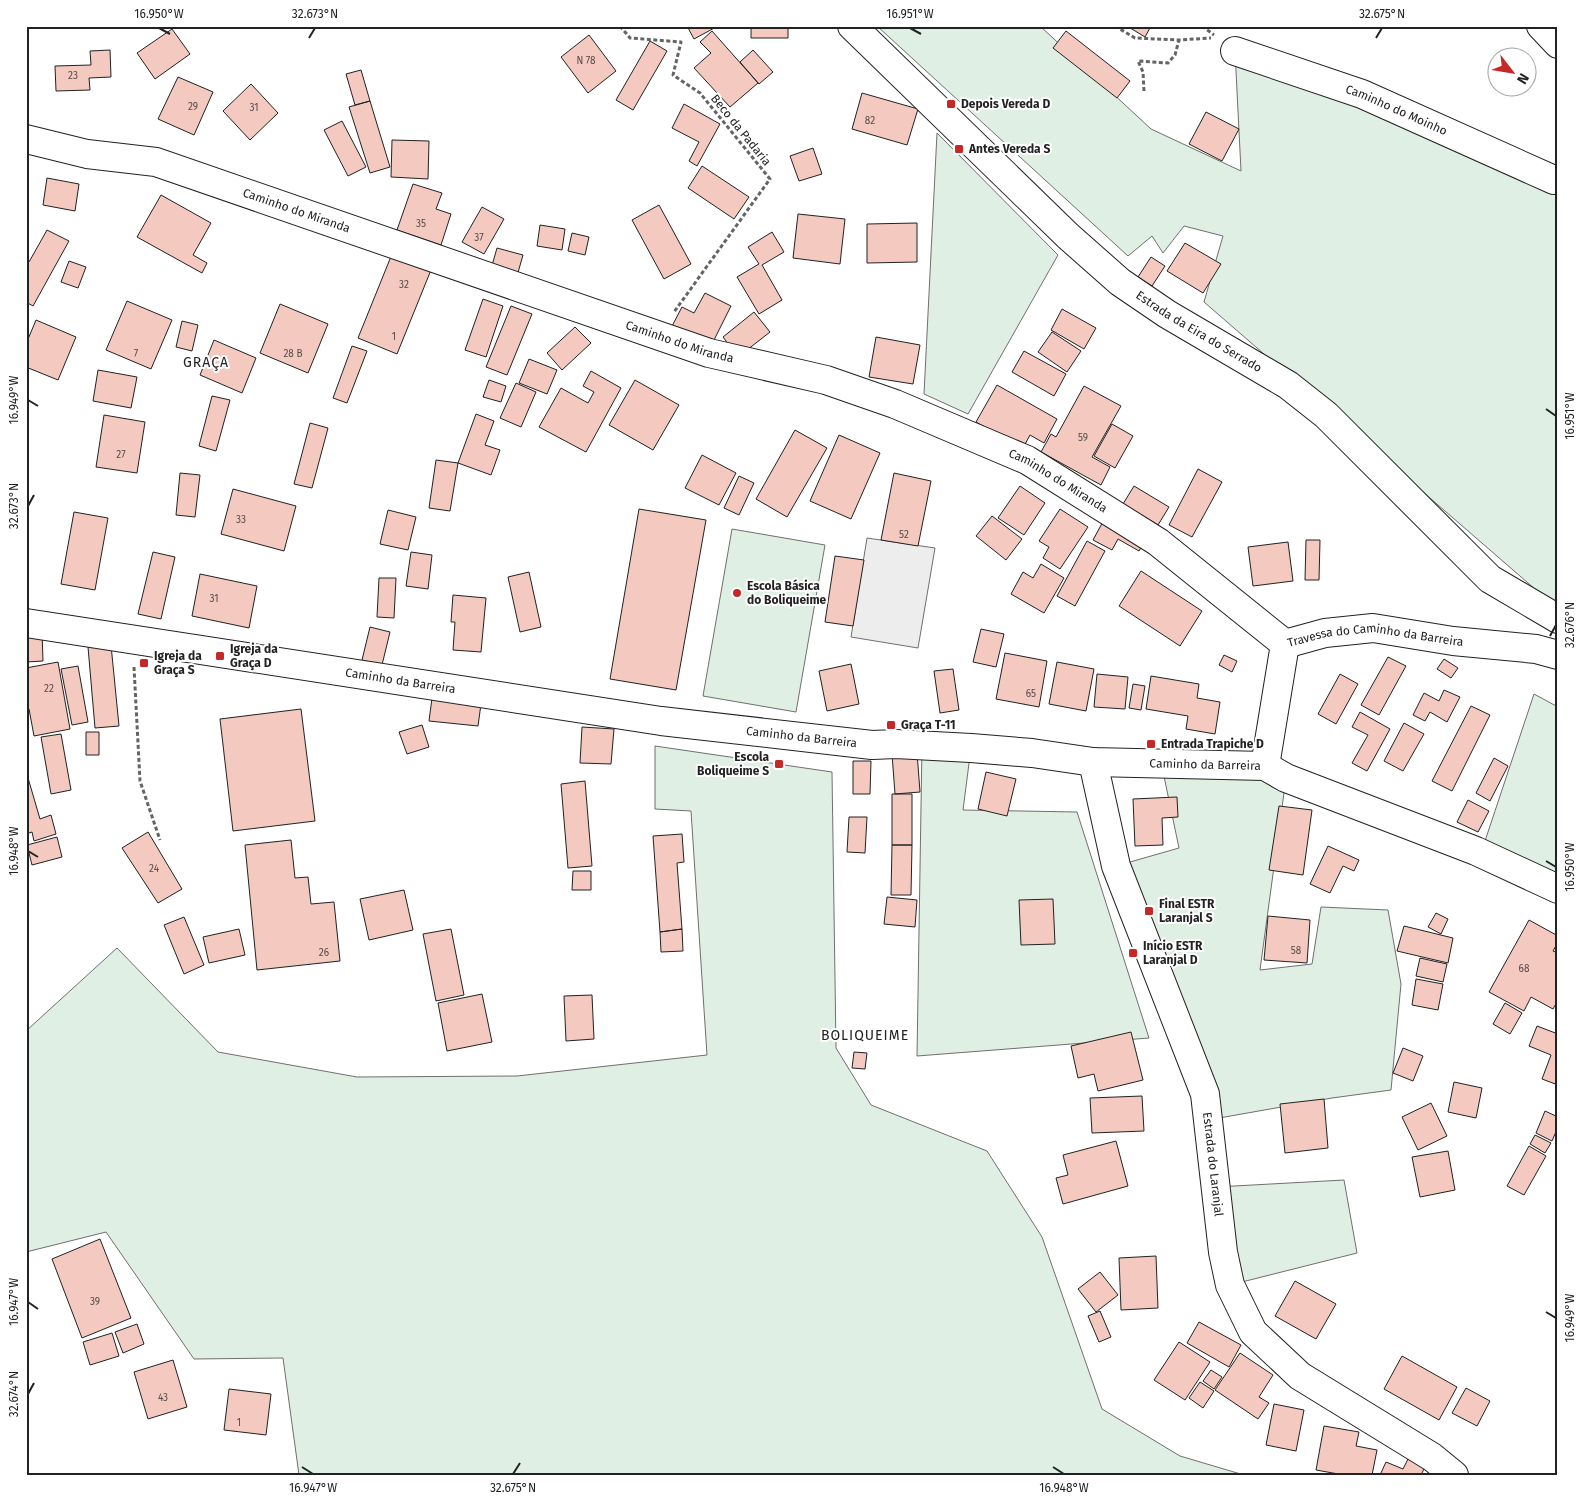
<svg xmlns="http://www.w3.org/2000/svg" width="1584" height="1501" viewBox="0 0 1584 1501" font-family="'Fira Sans',sans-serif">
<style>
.green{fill:#e0efe3;stroke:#6f6f6f}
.parking{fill:#ededed;stroke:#6f6f6f}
.building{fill:#f3c9c0;stroke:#222}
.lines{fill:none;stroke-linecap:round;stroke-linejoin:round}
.minor-casing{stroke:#222;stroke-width:30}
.major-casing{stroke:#222;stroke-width:30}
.path{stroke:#646464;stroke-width:3;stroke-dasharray:4 2.5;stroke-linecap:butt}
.minor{stroke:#fff;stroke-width:28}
.major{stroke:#fff;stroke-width:28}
.ticks{fill:none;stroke:#222;stroke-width:2}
.poi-dot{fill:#c62828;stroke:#fff;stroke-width:2}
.labels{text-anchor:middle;stroke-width:4;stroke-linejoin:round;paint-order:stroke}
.number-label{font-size:10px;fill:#564c4a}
.poi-label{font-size:12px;font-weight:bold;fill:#222;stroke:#fff;text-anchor:start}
.street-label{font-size:12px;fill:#222;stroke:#fff}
.neighbourhood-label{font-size:14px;letter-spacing:1px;fill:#222;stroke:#fff}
.neatline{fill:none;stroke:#222;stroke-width:2}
.ticks-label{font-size:12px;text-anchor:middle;fill:#222}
</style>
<rect width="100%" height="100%" fill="#fff"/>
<path class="green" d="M877 26H1040L1151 129 1241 171 1235 51 1558 191V609L1204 302 1223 236 1184 226 1163 253 1152 236 1128 256Z
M937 133 1058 255 968 414 924 394Z
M732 529 825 545 796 712 703 696Z
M1534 694 1558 707V878L1484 844Z
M922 745 971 748 963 810 1077 812 1149 1038 917 1056Z
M655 746 832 772 836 1048 871 1105 987 1151 1042 1237 1102 1409 1180 1456 1244 1475H299L283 1358 194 1359 106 1232 26 1252V1031L117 948 218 1052 357 1077 517 1076 707 1055 691 811 655 809Z
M1161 762 1286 778 1260 970 1312 964 1321 907 1388 910 1401 984 1391 1090 1332 1098 1208 1120 1116 866 1179 848Z
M1344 1180 1357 1253 1230 1285 1216 1187Z"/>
<path class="parking" d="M867 538 935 548 918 648 851 637Z"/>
<path class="building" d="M687 26H718L694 39Z
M751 26H788V38H751Z
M1127 26H1151L1145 37Z
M172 29 190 54 155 79 137 53Z
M712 31 758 83 730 107 694 68 711 53 700 42Z
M1066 31 1130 81 1117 98 1053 48Z
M589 35 616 71 588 93 561 57Z
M650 41 667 51 633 110 616 100Z
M110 50 111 77 89 78 90 90 56 91 55 66 91 65 90 51Z
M753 50 773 72 759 84 740 62Z
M361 70 370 101 355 105 346 74Z
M178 77 213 92 194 135 158 119Z
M251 84 278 113 250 140 223 111Z
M862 93 918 109 907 145 852 129Z
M370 101 390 167 370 173 349 107Z
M684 104 720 124 697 166 689 161 699 142 672 128Z
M1206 112 1239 129 1222 161 1189 144Z
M342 121 366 167 348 176 324 130Z
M392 140 429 141 428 179 391 177Z
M813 148 822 174 799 181 790 156Z
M702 166 749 197 734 219 688 188Z
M47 178 79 184 75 211 43 205Z
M413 184 442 193 436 209 451 214 441 245 397 230Z
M161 195 211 223 193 255 207 263 202 273 137 237Z
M659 205 691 264 664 279 632 220Z
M482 207 504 219 484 254 462 242Z
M798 214 845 219 840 264 793 258Z
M917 223V262L867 263V224Z
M540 225 565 229 562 250 537 246Z
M47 230 69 241 33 306 26 302V260L29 262Z
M772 232 784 252 762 265 782 300 759 314 737 277 759 264 748 247Z
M572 233 589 237 585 255 568 251Z
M1185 243 1221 264 1203 293 1167 271Z
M497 248 523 255 517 276 491 269Z
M392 254 431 270 397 354 358 338Z
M1151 257 1165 266 1152 286 1138 277Z
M69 261 86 267 78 288 61 282Z
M705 293 731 306 710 348 671 328 682 307 694 313Z
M483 299 503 306 486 357 465 350Z
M127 301 172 320 151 369 106 350Z
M280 304 328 324 308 373 260 353Z
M511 306 532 314 507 375 486 367Z
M1062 309 1096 328 1084 349 1051 330Z
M754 312 770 332 738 357 723 337Z
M36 320 76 337 58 380 26 367V344Z
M182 321 198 325 192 351 176 347Z
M575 327 591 343 562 370 547 353Z
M1052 332 1081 351 1067 372 1038 352Z
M876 337 920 345 913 384 869 377Z
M214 340 256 358 242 393 200 375Z
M352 346 367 351 347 403 333 398Z
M1024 351 1066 374 1054 396 1012 372Z
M529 359 557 370 547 394 519 383Z
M98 370 137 377 131 408 93 401Z
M591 371 621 388 586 452 539 427 561 388 588 403 594 392 583 386Z
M489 380 506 386 501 402 483 397Z
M635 380 679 405 653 450 609 425Z
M516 383 536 392 521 427 500 418Z
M997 385 1057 419 1044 443 1030 435 1023 448 976 422Z
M1084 386 1121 406 1092 457 1110 467 1101 485 1041 452 1051 434 1056 437Z
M212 396 230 400 216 451 199 446Z
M476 414 494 421 485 445 500 450 491 475 458 463Z
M104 415 145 422 137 473 96 467Z
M310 423 328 428 312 488 294 484Z
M1112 424 1133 436 1115 468 1094 456Z
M795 430 827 448 787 517 756 499Z
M839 435 880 453 851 519 810 501Z
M702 455 736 473 719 505 685 488Z
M436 460 458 463 450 511 429 508Z
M1198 469 1222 482 1192 537 1169 525Z
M180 473 200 475 195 517 176 515Z
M894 473 931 481 918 546 881 540Z
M739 476 754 483 739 515 724 508Z
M1020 486 1045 503 1024 535 998 518Z
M1134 486 1169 507 1158 525 1123 504Z
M233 489 296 506 284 551 221 534Z
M639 509 706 520 676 690 610 679Z
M1060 509 1088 527 1060 569 1043 558 1049 547 1039 541Z
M388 510 416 517 408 550 380 544Z
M74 512 108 518 95 590 61 584Z
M992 516 1022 539 1006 560 976 536Z
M1106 516 1146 538 1139 551 1118 539 1112 550 1093 540Z
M1306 540H1320L1319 580H1305Z
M1087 541 1105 551 1075 606 1057 596Z
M1288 542 1293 581 1253 586 1248 547Z
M153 552 175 557 161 619 138 614Z
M411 552 432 555 428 589 406 586Z
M835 556 864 560 853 626 825 622Z
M1041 564 1064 578 1044 613 1011 594 1023 572 1033 578Z
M1141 571 1202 611 1180 646 1119 606Z
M529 572 541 627 520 632 508 577Z
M200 574 257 586 249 628 192 616Z
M379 578H396L394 618 377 617Z
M453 595 486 598 481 652 453 650 455 622H451Z
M370 627 390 632 382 665 362 660Z
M981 629 1004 634 996 667 973 662Z
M42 631 43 661 26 662V632Z
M111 645 119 726 95 728 88 647Z
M1005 653 1047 661 1039 707 996 699Z
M1224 655 1237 661 1232 672 1219 665Z
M1388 657 1406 666 1379 715 1361 705Z
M1444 659 1458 668 1451 678 1437 669Z
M58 662 70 729 34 736 29 709 26 710V668Z
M1057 662 1094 669 1086 711 1049 704Z
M851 664 859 704 827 711 819 671Z
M78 666 88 722 72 725 61 669Z
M953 669 959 710 940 713 934 671Z
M1097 674 1128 677 1125 709 1094 707Z
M1340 674 1358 684 1336 724 1318 714Z
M1151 676 1199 684 1197 698 1220 702 1215 734 1186 729 1188 716 1146 709Z
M1133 684 1145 686 1141 710 1129 708Z
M1444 690 1460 697 1447 722 1430 712 1425 721 1413 715 1424 693 1439 701Z
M432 698 481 704 478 726 429 721Z
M1471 706 1490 715 1452 791 1432 781Z
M301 709 315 821 233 831 220 719Z
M1360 712 1390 729 1367 771 1352 763 1368 735 1352 727Z
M1404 723 1424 734 1403 771 1384 761Z
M422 725 429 747 407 754 399 732Z
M582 727 614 729 611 764 580 763Z
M86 732H99V755H86Z
M61 734 71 790 51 794 41 737Z
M917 752 920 792 895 794 892 754Z
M1494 758 1508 766 1490 801 1476 793Z
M853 761H871L870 794H853Z
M26 771 40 819 51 815 56 834 34 841 32 832 26 834Z
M986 772 1016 779 1007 816 978 809Z
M585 781 592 866 568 868 561 784Z
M892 794H912V845H892Z
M1177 797 1178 817 1162 818 1163 845 1135 846 1133 799Z
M1468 800 1489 811 1478 832 1457 822Z
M1279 806 1312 810 1303 875 1269 870Z
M849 817H867L865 853 847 852Z
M148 832 182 889 158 903 122 848Z
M682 834 684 862 677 863 682 929 660 932 653 836Z
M57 837 62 857 32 865 27 845Z
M291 840 295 878 308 877 311 904 334 902 340 961 257 970 245 845Z
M892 845H912L911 895H891Z
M1328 846 1359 860 1354 871 1343 866 1330 893 1310 884Z
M573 871H591V890H572Z
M404 890 413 930 369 940 360 899Z
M887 897 917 900 915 927 884 924Z
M1053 899 1055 944 1021 945 1019 900Z
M1436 913 1448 919 1441 934 1428 927Z
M1268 916 1310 920 1307 963 1264 960Z
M184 917 204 965 184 974 164 925Z
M1529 920 1558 936V942L1553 951 1558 953V1000L1553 1009 1531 997 1524 1011 1489 992Z
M1404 926 1453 938 1448 963 1397 951Z
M239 929 245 955 209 963 203 937Z
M451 929 464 995 436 1001 423 934Z
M682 929 683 951 661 952 660 932Z
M1420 958 1447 964 1443 982 1416 976Z
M1416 979 1443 984 1438 1010 1412 1005Z
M482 994 492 1042 447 1051 438 1003Z
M592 995 594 1039 566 1041 564 996Z
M1505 1003 1522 1013 1510 1034 1493 1024Z
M1537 1026 1558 1034V1085L1542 1079 1551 1055 1529 1046Z
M1131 1032 1143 1080 1098 1091 1094 1074 1078 1078 1071 1046Z
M1403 1048 1423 1056 1413 1081 1393 1073Z
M854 1052 867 1053 865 1069 852 1068Z
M1454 1082 1482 1088 1476 1118 1448 1112Z
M1142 1096 1144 1131 1092 1133 1090 1098Z
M1324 1099 1328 1148 1285 1153 1280 1104Z
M1431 1103 1447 1136 1418 1150 1402 1117Z
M1545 1111 1558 1117V1127L1552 1141 1536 1133Z
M1535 1135 1551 1143 1545 1153 1530 1144Z
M1116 1141 1128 1186 1063 1204 1056 1178 1068 1175 1063 1155Z
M1529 1146 1546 1156 1524 1195 1507 1186Z
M1448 1151 1455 1190 1420 1197 1412 1157Z
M100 1239 131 1318 82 1338 52 1259Z
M1156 1256 1158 1308 1121 1310 1119 1258Z
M1100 1272 1118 1295 1096 1312 1078 1289Z
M1295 1281 1336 1304 1316 1339 1275 1316Z
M1100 1311 1111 1337 1099 1342 1088 1316Z
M1199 1322 1241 1345 1229 1367 1187 1343Z
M137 1324 144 1344 123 1353 115 1332Z
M112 1333 119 1356 90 1365 83 1342Z
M1179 1342 1210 1362 1185 1400 1154 1380Z
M1240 1353 1273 1375 1259 1397 1269 1403 1258 1419 1215 1390Z
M1402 1356 1457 1387 1439 1420 1384 1389Z
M173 1360 187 1407 148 1419 134 1372Z
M1211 1370 1222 1377 1214 1389 1203 1381Z
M1200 1382 1214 1391 1203 1408 1189 1398Z
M1466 1388 1490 1401 1477 1426 1452 1413Z
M229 1389 271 1394 266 1435 224 1430Z
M1274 1404 1304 1410 1296 1451 1266 1445Z
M1324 1426 1359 1432 1356 1446 1377 1450 1372 1475H1344L1316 1470Z
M1410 1455 1427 1463 1421 1475H1380L1386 1462 1403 1469Z"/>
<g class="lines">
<g class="minor-casing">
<g id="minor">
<path d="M1541 26 1558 44"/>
<path id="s1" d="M1235 51 1362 94 1554 180"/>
<path id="s2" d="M26 139 87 154 156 162 709 353 826 380 895 404 1027 460 1158 542 1285 644"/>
<path id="s3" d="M26 623 661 721 872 745 896 744 971 748 1032 753 1093 762 1265 766 1286 778 1476 851 1558 889"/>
<path id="s4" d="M1285 644 1325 633 1373 628 1453 641 1536 649 1558 655"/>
<path id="s5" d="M1093 762 1116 866 1205 1094 1223 1252 1230 1285 1253 1332 1300 1376 1432 1457 1454 1475"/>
<path d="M1265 766 1285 644"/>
</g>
</g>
<g class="major-casing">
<g id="major">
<path id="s6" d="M852 26 1068 236 1120 282 1167 314 1288 385 1326 415 1490 579 1558 619"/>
</g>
</g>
<path class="path" d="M620 26 630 38 681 42 673 75 700 93 770 179 674 312
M1115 26 1135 38 1179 40 1211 38
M1202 26 1214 35
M1144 91 1143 72 1138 61 1168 63 1175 55 1179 40
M134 667 140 781 160 840"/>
<use href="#minor" class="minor"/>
<use href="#major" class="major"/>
</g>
<path class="ticks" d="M159 28 170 34M910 28 921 34M309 38 315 28M1376 38 1382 28M28 400 38 406M1546 409 1556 416M28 506 34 495M1550 636 1556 625M28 851 38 857M1546 861 1556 867M28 1302 38 1309M1546 1312 1556 1318M28 1394 34 1383M302 1467 313 1474M1053 1467 1064 1474M513 1474 520 1463"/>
<g class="poi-dot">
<rect x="946" y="99" width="10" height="10" rx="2.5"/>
<rect x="954" y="144" width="10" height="10" rx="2.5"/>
<circle cx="737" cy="593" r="5"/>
<rect x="215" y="651" width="10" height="10" rx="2.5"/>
<rect x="139" y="658" width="10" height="10" rx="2.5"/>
<rect x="886" y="720" width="10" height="10" rx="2.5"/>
<rect x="1146" y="739" width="10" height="10" rx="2.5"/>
<rect x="774" y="759" width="10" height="10" rx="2.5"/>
<rect x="1144" y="906" width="10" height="10" rx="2.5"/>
<rect x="1128" y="948" width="10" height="10" rx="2.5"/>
</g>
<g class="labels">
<g class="number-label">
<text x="586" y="64">N 78</text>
<text x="73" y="79">23</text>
<text x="193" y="110">29</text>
<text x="254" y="111">31</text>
<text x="870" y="124">82</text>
<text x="421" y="227">35</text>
<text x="479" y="241">37</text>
<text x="404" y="288">32</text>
<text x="394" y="340">1</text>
<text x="136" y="357">7</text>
<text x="293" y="357">28 B</text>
<text x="1083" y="441">59</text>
<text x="121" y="458">27</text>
<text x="241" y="523">33</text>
<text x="904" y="538">52</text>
<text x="214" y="602">31</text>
<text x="49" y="692">22</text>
<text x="1031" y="697">65</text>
<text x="154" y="872">24</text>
<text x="1296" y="954">58</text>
<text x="324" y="956">26</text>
<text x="1524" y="972">68</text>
<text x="95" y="1305">39</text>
<text x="163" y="1401">43</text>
<text x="239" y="1426">1</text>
</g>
<g class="poi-label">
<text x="961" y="108">Depois Vereda D</text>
<text x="969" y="153">Antes Vereda S</text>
<text x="747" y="590">Escola Básica<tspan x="747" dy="14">do Boliqueime</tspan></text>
<text x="230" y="653">Igreja da<tspan x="230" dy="14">Graça D</tspan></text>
<text x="154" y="660">Igreja da<tspan x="154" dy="14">Graça S</tspan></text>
<text x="901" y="729">Graça T-11</text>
<text x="1161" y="748">Entrada Trapiche D</text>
<text x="769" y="761" text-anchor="end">Escola<tspan x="769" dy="14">Boliqueime S</tspan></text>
<text x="1159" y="908">Final ESTR<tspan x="1159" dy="14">Laranjal S</tspan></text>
<text x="1143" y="950">Início ESTR<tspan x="1143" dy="14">Laranjal D</tspan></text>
</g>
<g class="street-label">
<text dy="4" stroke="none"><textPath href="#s1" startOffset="172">Caminho do Moinho</textPath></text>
<text transform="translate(741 130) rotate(51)" y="4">Beco da Padaria</text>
<text dy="4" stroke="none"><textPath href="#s2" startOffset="281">Caminho do Miranda</textPath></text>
<text dy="4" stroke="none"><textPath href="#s6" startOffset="464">Estrada da Eira do Serrado</textPath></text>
<text dy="4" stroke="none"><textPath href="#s2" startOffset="686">Caminho do Miranda</textPath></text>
<text dy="4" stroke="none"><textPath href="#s2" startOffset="1091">Caminho do Miranda</textPath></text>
<text dy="4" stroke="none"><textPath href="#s4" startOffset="92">Travessa do Caminho da Barreira</textPath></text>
<text dy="4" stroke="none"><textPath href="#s3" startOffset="379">Caminho da Barreira</textPath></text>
<text dy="4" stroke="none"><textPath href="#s3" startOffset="784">Caminho da Barreira</textPath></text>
<text dy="4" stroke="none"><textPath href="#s3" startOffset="1189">Caminho da Barreira</textPath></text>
<text dy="4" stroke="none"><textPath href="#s5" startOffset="422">Estrada do Laranjal</textPath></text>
</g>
<g class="neighbourhood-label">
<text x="206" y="367">GRAÇA</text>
<text x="865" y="1040">BOLIQUEIME</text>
</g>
</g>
<rect width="1584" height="1501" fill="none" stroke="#ffffff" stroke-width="55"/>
<g transform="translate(1512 72) rotate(121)"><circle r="24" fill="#ffffff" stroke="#a7a7a7"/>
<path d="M0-4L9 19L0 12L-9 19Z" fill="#c62828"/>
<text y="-8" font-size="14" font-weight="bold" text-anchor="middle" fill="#222222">N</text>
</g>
<rect x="28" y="28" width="1528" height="1446" class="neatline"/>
<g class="ticks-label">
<text x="159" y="18">16.950°W</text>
<text x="315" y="18">32.673°N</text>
<text x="910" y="18">16.951°W</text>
<text x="1382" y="18">32.675°N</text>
<text transform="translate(14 400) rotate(-90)" y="4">16.949°W</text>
<text transform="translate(1570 416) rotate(-90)" y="4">16.951°W</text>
<text transform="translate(14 506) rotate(-90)" y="4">32.673°N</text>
<text transform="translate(1570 625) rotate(-90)" y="4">32.676°N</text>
<text transform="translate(14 851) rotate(-90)" y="4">16.948°W</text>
<text transform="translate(1570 867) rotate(-90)" y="4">16.950°W</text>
<text transform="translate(14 1302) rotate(-90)" y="4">16.947°W</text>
<text transform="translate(1570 1318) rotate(-90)" y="4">16.949°W</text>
<text transform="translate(14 1394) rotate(-90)" y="4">32.674°N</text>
<text x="313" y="1492">16.947°W</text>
<text x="513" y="1492">32.675°N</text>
<text x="1064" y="1492">16.948°W</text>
</g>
</svg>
